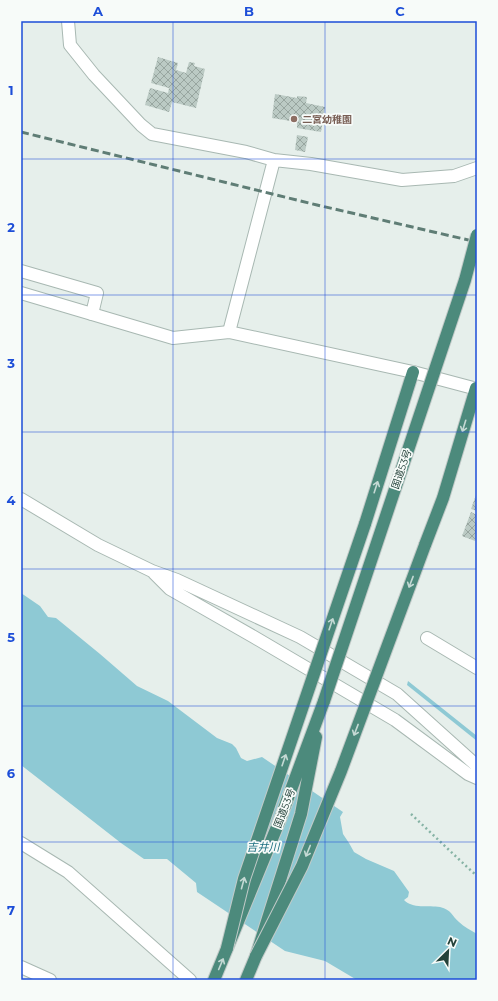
<svg xmlns="http://www.w3.org/2000/svg" width="498" height="1001" viewBox="0 0 498 1001" font-family="Montserrat,'Noto Sans JP',sans-serif">
<style>
.water{fill:#8ec9d4}
.building{fill:url(#building-cross-hatch)}
.lines{fill:none;stroke-linecap:round;stroke-linejoin:round}
.minor-casing{stroke:#a8b8b2;stroke-width:14}
.tertiary-casing{stroke:#a8b8b2;stroke-width:14}
.trunk-casing{stroke:#c2cac8;stroke-width:14}
.path{stroke:#86b3a5;stroke-width:2.5;stroke-dasharray:2 3;stroke-linecap:butt}
.minor{stroke:#fff;stroke-width:12}
.tertiary{stroke:#fff;stroke-width:12}
.trunk{stroke:#4c8a7c;stroke-width:12}
.rail{stroke:#5f7d75;stroke-width:3;stroke-dasharray:8 4;stroke-linecap:butt}
.trunk-bridge-casing{stroke:#c2cac8;stroke-width:14;stroke-linecap:butt}
.trunk-bridge{stroke:#4c8a7c;stroke-width:12}
.oneway{stroke:#c4d9d4}
.grid{fill:none;stroke:#1d4ed8;stroke-width:1;stroke-opacity:0.55}
.education-dot{fill:#8d6e63;stroke:#f7fbf9;stroke-width:1.5}
.labels{text-anchor:middle;stroke-width:3.5;stroke-linejoin:round;paint-order:stroke}
.education-label{font-size:10px;font-weight:bold;fill:#785e54;stroke:#f7fbf9;text-anchor:start}
.street-label{font-size:10px;fill:#24423a;stroke:#f7fbf9}
.water-label{font-size:11px;font-style:italic;fill:#1c6f80;stroke:#f7fbf9}
.neatline{fill:none;stroke:#1d4ed8;stroke-width:1.5}
.grid-label{font-size:13px;text-anchor:middle;font-weight:bold;fill:#1d4ed8}
</style>
<defs>
<pattern id="building-cross-hatch" width="8" height="8" patternUnits="userSpaceOnUse"><rect width="8" height="8" fill="#bbcac4"/><path d="M0 0l8 8M0 8l8-8" fill="none" stroke="#98a6a0"/></pattern>
</defs>
<rect width="100%" height="100%" fill="#e6efeb"/>
<path class="water" d="M21 593 40 606 48 617 56 618 100 654 137 686 168 701 217 738 232 744 236 748 241 758 247 761 262 757 343 812 340 817 343 834 349 843 354 852 366 859 394 871 409 892 408 897 404 900C412 909 429 905 440 907 452 910 451 915 459 922 464 927 471 930 477 934V980H357L325 961 285 951 197 892 196 883 167 859H144L121 843 21 765Z
M408 681 477 736V741L407 685Z"/>
<path class="building" d="M158 57 178 63 176 70 186 73 189 62 195 63 194 66 205 69 196 108 172 102 169 112 145 105 150 88 168 93 169 88 151 83Z
M275 94 297 98V96L307 97 306 103 325 107 321 132 297 128V122L272 118Z
M297 135 308 137 305 152 295 150Z
M477 492V511L471 509Z
M471 512 477 515V535L475 541 462 536Z"/>
<g class="lines">
<g class="minor-casing">
<path id="minor" d="M68 21 70 45 94 75 141 125 152 134 246 152 274 160 311 164 402 180 454 176 477 168
M21 271 97 293 92 314
M229 332 274 160
M21 499 98 545 152 571 177 580 300 637 397 694 477 766
M154 573 170 589 254 637 395 720 468 774 477 778
M427 638 477 668
M21 843 68 872 190 980
M21 967 50 980"/>
</g>
<g class="tertiary-casing">
<path id="tertiary" d="M21 293 173 338 229 332 413 372 477 389"/>
</g>
<g class="trunk-casing">
<path id="trunk" d="M365 524 413 372
M425 545 443 498 476 388
M214 980 279 822 324 701
M246 980 256 956 301 814 316 737"/>
</g>
<path class="path" d="M411 814 466 866 477 876"/>
<use href="#minor" class="minor"/>
<use href="#tertiary" class="tertiary"/>
<use href="#trunk" class="trunk"/>
<path class="rail" d="M21 132 317 205 477 242"/>
<g class="trunk-bridge-casing">
<path id="trunk-bridge" d="M324 701 465 280 477 235
M227 948 244 879 365 524
M256 956 302 866 341 771 425 545"/>
</g>
<use href="#trunk-bridge" class="trunk-bridge"/>
</g>
<defs><path id="oneway-shaft" d="M-6 0H5M1.5-3L5.5 0L1.5 3" fill="none" stroke-width="1.6" stroke-linecap="round" stroke-linejoin="round"/></defs>
<g class="oneway">
<use href="#oneway-shaft" transform="translate(464 426) rotate(107)"/>
<use href="#oneway-shaft" transform="translate(376 487) rotate(-72)"/>
<use href="#oneway-shaft" transform="translate(411 582) rotate(111)"/>
<use href="#oneway-shaft" transform="translate(331 624) rotate(-71)"/>
<use href="#oneway-shaft" transform="translate(356 730) rotate(111)"/>
<use href="#oneway-shaft" transform="translate(284 760) rotate(-71)"/>
<use href="#oneway-shaft" transform="translate(308 851) rotate(112)"/>
<use href="#oneway-shaft" transform="translate(243 883) rotate(-75)"/>
<use href="#oneway-shaft" transform="translate(221 964) rotate(-67)"/>
</g>
<path class="grid" d="M173 21V980M325 21V980M21 159H477M21 295H477M21 432H477M21 569H477M21 706H477M21 842H477"/>
<circle class="education-dot" cx="294" cy="119" r="4"/>
<g class="labels">
<g class="education-label">
<text x="302" y="123">二宮幼稚園</text>
</g>
<g class="street-label">
<text transform="translate(401 469) rotate(-71)" y="4">国道53号</text>
<text transform="translate(284 808) rotate(-69)" y="4">国道53号</text>
</g>
<g class="water-label">
<text x="263" y="851">吉井川</text>
</g>
</g>
<rect width="498" height="1001" fill="none" stroke="#f7fbf9" stroke-width="44"/>
<g transform="translate(448 951) rotate(24)" stroke="#f7fbf9" stroke-width="3" paint-order="stroke">
<path d="M0-3L7 15L0 10L-7 15Z" fill="#24423a"/>
<text y="-6" font-size="11" font-weight="bold" text-anchor="middle" fill="#24423a">N</text>
</g>
<rect x="22" y="22" width="454" height="957" class="neatline"/>
<g class="grid-label">
<text x="98" y="16">A</text>
<text x="249" y="16">B</text>
<text x="400" y="16">C</text>
<text x="11" y="95">1</text>
<text x="11" y="232">2</text>
<text x="11" y="368">3</text>
<text x="11" y="505">4</text>
<text x="11" y="642">5</text>
<text x="11" y="778">6</text>
<text x="11" y="915">7</text>
</g>
</svg>
